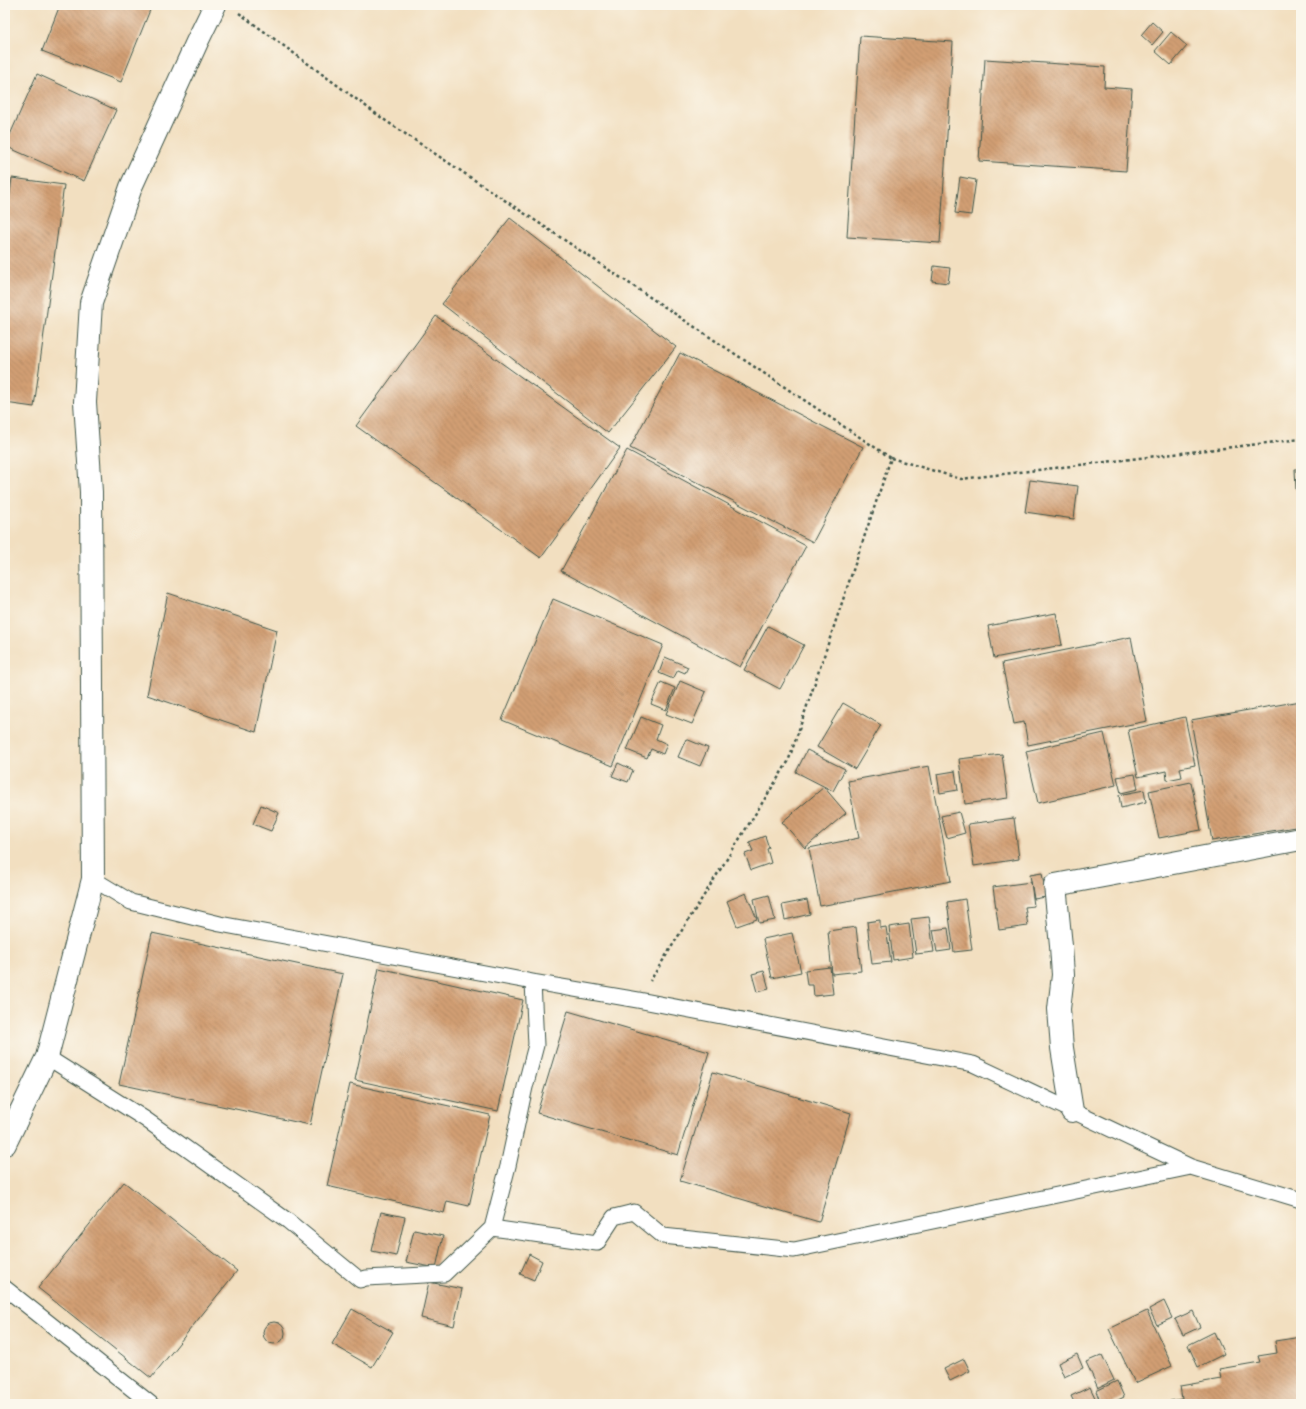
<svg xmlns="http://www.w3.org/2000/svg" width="1306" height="1409" viewBox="0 0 1306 1409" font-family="Sriracha,sans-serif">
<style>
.building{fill:url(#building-back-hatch)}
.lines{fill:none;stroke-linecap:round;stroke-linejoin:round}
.service-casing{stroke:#3f5549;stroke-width:17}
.minor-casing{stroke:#3f5549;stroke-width:24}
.path{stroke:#3f5549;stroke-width:2.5;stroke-dasharray:3 3;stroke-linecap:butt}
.service{stroke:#fff;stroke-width:15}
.minor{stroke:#fff;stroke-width:22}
</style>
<defs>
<pattern id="building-back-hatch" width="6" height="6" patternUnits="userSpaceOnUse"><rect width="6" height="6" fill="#d29f73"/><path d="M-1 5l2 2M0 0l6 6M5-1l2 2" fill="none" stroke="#aa835f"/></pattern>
</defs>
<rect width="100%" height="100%" fill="#fbf7ec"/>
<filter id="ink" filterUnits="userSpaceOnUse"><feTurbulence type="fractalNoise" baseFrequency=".025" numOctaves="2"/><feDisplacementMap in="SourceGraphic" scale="8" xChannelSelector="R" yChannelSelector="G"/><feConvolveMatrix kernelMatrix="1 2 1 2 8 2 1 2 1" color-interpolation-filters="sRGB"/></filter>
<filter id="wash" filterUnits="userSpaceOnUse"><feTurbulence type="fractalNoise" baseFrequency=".012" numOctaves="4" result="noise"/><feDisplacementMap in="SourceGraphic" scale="16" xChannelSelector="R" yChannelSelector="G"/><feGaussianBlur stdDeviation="0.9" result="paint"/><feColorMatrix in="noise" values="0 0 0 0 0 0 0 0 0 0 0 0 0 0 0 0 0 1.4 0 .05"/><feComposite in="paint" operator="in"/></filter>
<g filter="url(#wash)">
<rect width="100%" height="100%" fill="#f2dfc0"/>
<g id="blocks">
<path class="building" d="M60 5H138L150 10 121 82 42 51Z
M1152 22 1163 32 1152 45 1141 35Z
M1171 32 1187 46 1171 65 1155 51Z
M860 36 953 42 940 243 847 237Z
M985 59 1105 67 1104 87 1132 89 1126 171 979 161Z
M37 74 116 110 84 181 5 146Z
M960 177 976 180 971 215 955 213Z
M12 178 64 185 34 407 5 403V232Z
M510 218 676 347 608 433 442 304Z
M934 266 950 268 948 283 932 281Z
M436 316 620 448 541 558 356 426Z
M680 353 863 447 813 542 630 448Z
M627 450 806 546 740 667 561 571Z
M1295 469H1301V490H1296Z
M1030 480 1078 486 1074 519 1025 512Z
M168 593 277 630 256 732 147 695Z
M553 599 663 645 613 766 502 720Z
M1056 613 1062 645 994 658 988 626Z
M768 626 804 645 780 689 744 670Z
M1131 637 1147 721 1028 745 1024 722 1014 724 1002 663Z
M665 657 688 667 685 673 678 670 673 679 659 673Z
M680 681 706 692 692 724 666 714Z
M661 682 675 688 666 710 651 704Z
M1301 701V826L1212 841 1191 720Z
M843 703 881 725 855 769 817 747Z
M641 717 661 725 656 739 667 744 663 754 651 749 647 758 627 750Z
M1185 717 1195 765 1180 768 1182 777 1167 780 1166 771 1138 777 1128 730Z
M1104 733 1116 785 1038 803 1026 751Z
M686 739 708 748 700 766 678 757Z
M807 750 845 769 833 791 796 772Z
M1002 754 1008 798 965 804 959 759Z
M618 763 633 770 628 782 612 776Z
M929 766 951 881 820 906 809 848 859 838 848 781Z
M955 771 958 790 940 793 937 774Z
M1135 774 1138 789 1121 793 1117 777Z
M1191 782 1201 830 1159 838 1149 791Z
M824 787 846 813 805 848 782 822Z
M1144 790 1146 802 1121 808 1119 795Z
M261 805 279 813 271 831 253 824Z
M959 812 965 833 947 838 941 816Z
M1014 818 1019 859 974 866 968 824Z
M765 836 769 848 767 849 771 863 751 870 745 854 753 851 749 842Z
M1042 873 1046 897 1034 899 1030 875Z
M1031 882 1034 906 1025 907 1028 926 999 930 993 887Z
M746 893 757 919 737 926 727 901Z
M769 895 775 920 759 923 754 899Z
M965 899 972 950 954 952 947 902Z
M807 900 810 914 785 920 782 905Z
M929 917 934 952 916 954 911 919Z
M880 920V928L886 927 891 962 872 964 867 922Z
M909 924 913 957 893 960 889 927Z
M856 927 861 971 832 974 828 931Z
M948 928 951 950 937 952 933 930Z
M152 933 343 974 310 1125 119 1084Z
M792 933 801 972 772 978 763 939Z
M830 967 833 994 814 996 813 985H807L805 970Z
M379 968 523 1000 498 1111 355 1080Z
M764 971 769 989 757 992 752 974Z
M568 1011 709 1052 678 1155 537 1113Z
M713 1072 851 1113 819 1222 680 1181Z
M350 1084 490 1115 469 1206 447 1201 444 1213 327 1186Z
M124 1182 237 1271 151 1378 38 1288Z
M381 1212 405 1217 396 1256 372 1251Z
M414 1230 443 1236 436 1268 406 1262Z
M529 1254 542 1261 534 1280 520 1274Z
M429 1282 462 1289 454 1326 421 1318Z
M1164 1301 1172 1318 1157 1325 1149 1309Z
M352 1309 393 1332 372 1367 332 1344Z
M1147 1311 1172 1366 1135 1383 1109 1329Z
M1193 1311 1200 1327 1183 1335 1175 1319Z
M263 1333a11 11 0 1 1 22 0a11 11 0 1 1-22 0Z
M1214 1332 1224 1354 1198 1367 1188 1345Z
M1301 1337V1404H1171L1170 1401 1182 1399 1180 1386 1221 1379 1219 1369 1260 1362 1258 1356 1277 1353 1275 1341Z
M1077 1354 1083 1368 1064 1377 1058 1363Z
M1102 1355 1114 1380 1098 1388 1086 1362Z
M964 1359 970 1371 950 1381 944 1369Z
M1117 1381 1124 1397 1110 1404H1101L1096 1391Z
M1090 1387 1097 1402 1093 1404H1075L1071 1396Z"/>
</g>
</g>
<g filter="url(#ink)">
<use href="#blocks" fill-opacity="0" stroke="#3f5549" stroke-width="1"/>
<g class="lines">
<g class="service-casing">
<path id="service" d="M93 879 131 902 220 924 533 982 638 1000 973 1064 1191 1167 1301 1200
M47 1057 145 1119 288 1221 360 1280 366 1278 444 1274 492 1228 597 1243 614 1217 634 1212 663 1236 794 1250 1191 1167
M492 1228 508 1166 525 1087 536 1045 533 982
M5 1288 151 1404"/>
</g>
<g class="minor-casing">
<path id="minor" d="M1072 1111 1062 1048 1059 1009 1063 975 1061 946 1055 885 1301 839
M5 1144 47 1057 93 879 91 492 85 402 91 303 131 187 197 42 215 5"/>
</g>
<path class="path" d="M239 13 386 121 891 458 788 762 650 981
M891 458 961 479 1301 439"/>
<use href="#service" class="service"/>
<use href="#minor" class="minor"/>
</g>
</g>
<rect width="1306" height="1409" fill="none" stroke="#fbf7ec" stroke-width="20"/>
</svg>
